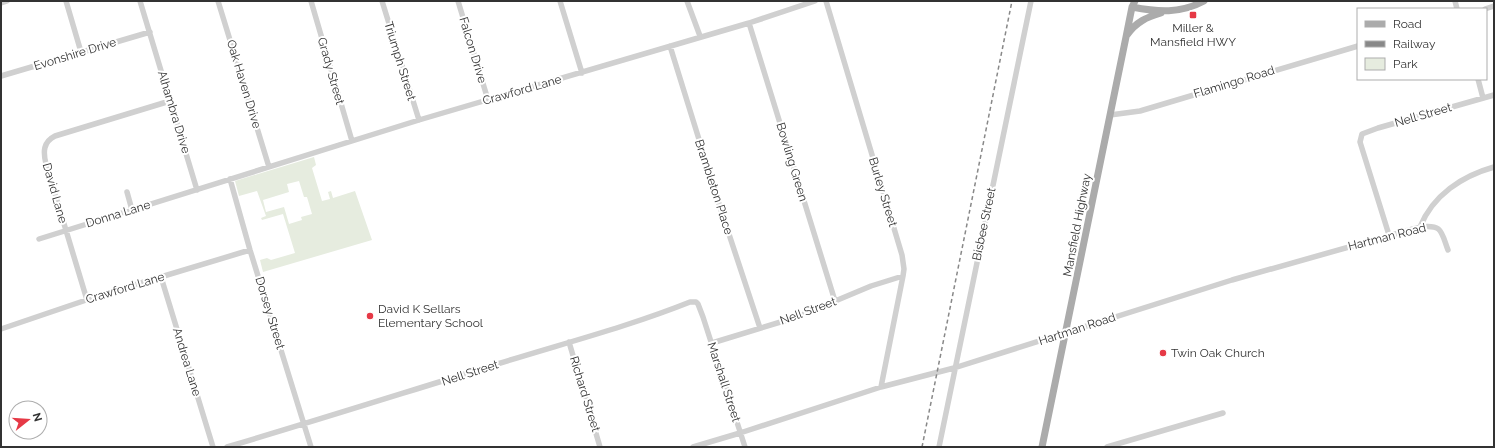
<svg xmlns="http://www.w3.org/2000/svg" width="1495" height="448" viewBox="0 0 1495 448" font-family="Raleway,sans-serif">
<style>
.green{fill:#e6ecdf;fill-rule:evenodd}
.lines{fill:none;stroke-linecap:round;stroke-linejoin:round}
.minor{stroke:#d0d0d0;stroke-width:5.5}
.major{stroke:#ababab;stroke-width:7}
.rail{stroke:#888;stroke-width:1.5;stroke-dasharray:4 3;stroke-linecap:butt}
.poi-dot{fill:#e63946;stroke:#fff;stroke-width:1.5}
.labels{text-anchor:middle;stroke-width:4;stroke-linejoin:round;paint-order:stroke}
.poi-label{font-size:12px;fill:#333;stroke:#fff;text-anchor:start}
.street-label{font-size:12px;fill:#333;stroke:#fff}
</style>
<rect width="100%" height="100%" fill="#fff"/>
<path class="green" d="M314 157 316 165 312 168 322 201 330 199 328 192 331 191 333 198 355 191 372 240 263 272 260 260 267 258 271 260 295 253 283 214 262 220 261 218 266 216 257 191 239 196 235 181ZM299 181 304 197H307L312 214 301 217 302 220 289 224 284 207 266 212 263 200 289 192 287 184Z"/>
<g class="lines">
<path class="minor" d="M66 1 81 52
M140 1 197 190
M218 1 269 167
M311 1 352 141
M382 1 419 120
M458 1 488 100
M560 1 582 73
M687 1 700 36
M826 1 902 255 904 269 903 276 881 387
M1455 1 1457 9
M1 3 7 1
M1485 9 1494 6
M749 23 835 301
M670 46 720 207 760 328
M1 76 150 32
M1478 79 1483 98
M1110 115 1140 111 1358 46
M230 179 250 250 311 447
M127 192 132 210
M1420 227C1433 195 1462 176 1494 167
M1389 235 1360 142 1362 134 1378 128 1494 95
M39 239 419 120 749 23 815 1
M161 277 213 447
M87 300 46 164C43 152 43 142 55 136L170 101
M1 329 101 295 250 250
M569 342 600 447
M712 343 797 317 871 286 903 276
M227 447C315 421 403 393 491 366 557 345 625 328 690 302H696L698 304 703 317 745 447
M693 447 740 433 881 387 954 368 1232 280 1420 227C1442 224 1441 231 1448 250
M939 447 1031 1
M1107 447 1223 413"/>
<path class="major" d="M1132 7C1158 12 1180 14 1204 1
M1127 35C1136 22 1147 17 1161 13
M1042 447 1126 37 1132 7 1135 1"/>
<path class="rail" d="M922 447 1012 1"/>
</g>
<g class="poi-dot">
<rect x="1189" y="11" width="8" height="8" rx="2"/>
<circle cx="370" cy="316" r="4"/>
<circle cx="1163" cy="353" r="4"/>
</g>
<g class="labels">
<g class="poi-label">
<text x="1193" y="32" text-anchor="middle">Miller &amp;<tspan x="1193" dy="14">Mansfield HWY</tspan></text>
<text x="378" y="313">David K Sellars<tspan x="378" dy="14">Elementary School</tspan></text>
<text x="1171" y="357">Twin Oak Church</text>
</g>
<g class="street-label">
<text transform="translate(473 50) rotate(73)" y="4">Falcon Drive</text>
<text transform="translate(75 54) rotate(-17)" y="4">Evonshire Drive</text>
<text transform="translate(400 61) rotate(73)" y="4">Triumph Street</text>
<text transform="translate(331 71) rotate(74)" y="4">Grady Street</text>
<text transform="translate(1234 82) rotate(-17)" y="4">Flamingo Road</text>
<text transform="translate(244 84) rotate(73)" y="4">Oak Haven Drive</text>
<text transform="translate(522 90) rotate(-16)" y="4">Crawford Lane</text>
<text transform="translate(174 112) rotate(73)" y="4">Alhambra Drive</text>
<text transform="translate(1423 115) rotate(-16)" y="4">Nell Street</text>
<text transform="translate(792 162) rotate(73)" y="4">Bowling Green</text>
<text transform="translate(714 187) rotate(72)" y="4">Brambleton Place</text>
<text transform="translate(883 192) rotate(73)" y="4">Burley Street</text>
<text transform="translate(55 193) rotate(74)" y="4">David Lane</text>
<text transform="translate(118 214) rotate(-17)" y="4">Donna Lane</text>
<text transform="translate(984 224) rotate(-78)" y="4">Bisbee Street</text>
<text transform="translate(1077 225) rotate(-79)" y="4">Mansfield Highway</text>
<text transform="translate(1387 237) rotate(-14)" y="4">Hartman Road</text>
<text transform="translate(125 288) rotate(-17)" y="4">Crawford Lane</text>
<text transform="translate(808 311) rotate(-20)" y="4">Nell Street</text>
<text transform="translate(270 313) rotate(73)" y="4">Dorsey Street</text>
<text transform="translate(1077 329) rotate(-18)" y="4">Hartman Road</text>
<text transform="translate(187 362) rotate(73)" y="4">Andrea Lane</text>
<text transform="translate(470 373) rotate(-18)" y="4">Nell Street</text>
<text transform="translate(724 382) rotate(72)" y="4">Marshall Street</text>
<text transform="translate(585 394) rotate(73)" y="4">Richard Street</text>
</g>
</g>
<rect width="1495" height="448" fill="none" stroke="#333333" stroke-width="4"/>
<rect x="1357" y="8" width="130" height="72" fill="#ffffff" stroke="#adadad"/>
<rect x="1365" y="21" width="20" height="6" fill="#ababab" stroke="#adadad"/>
<text x="1393" y="28" font-size="12" fill="#333333">Road</text>
<rect x="1365" y="41" width="20" height="6" fill="#888888" stroke="#adadad"/>
<text x="1393" y="48" font-size="12" fill="#333333">Railway</text>
<rect x="1365" y="58" width="20" height="12" fill="#e6ecdf" stroke="#adadad"/>
<text x="1393" y="68" font-size="12" fill="#333333">Park</text>
<g transform="translate(28 420) rotate(73)"><circle r="19" fill="#ffffff" stroke="#adadad"/>
<path d="M0-3L7 15L0 10L-7 15Z" fill="#e63946"/>
<text y="-6" font-size="11" font-weight="bold" text-anchor="middle" fill="#333333">N</text>
</g>
</svg>
